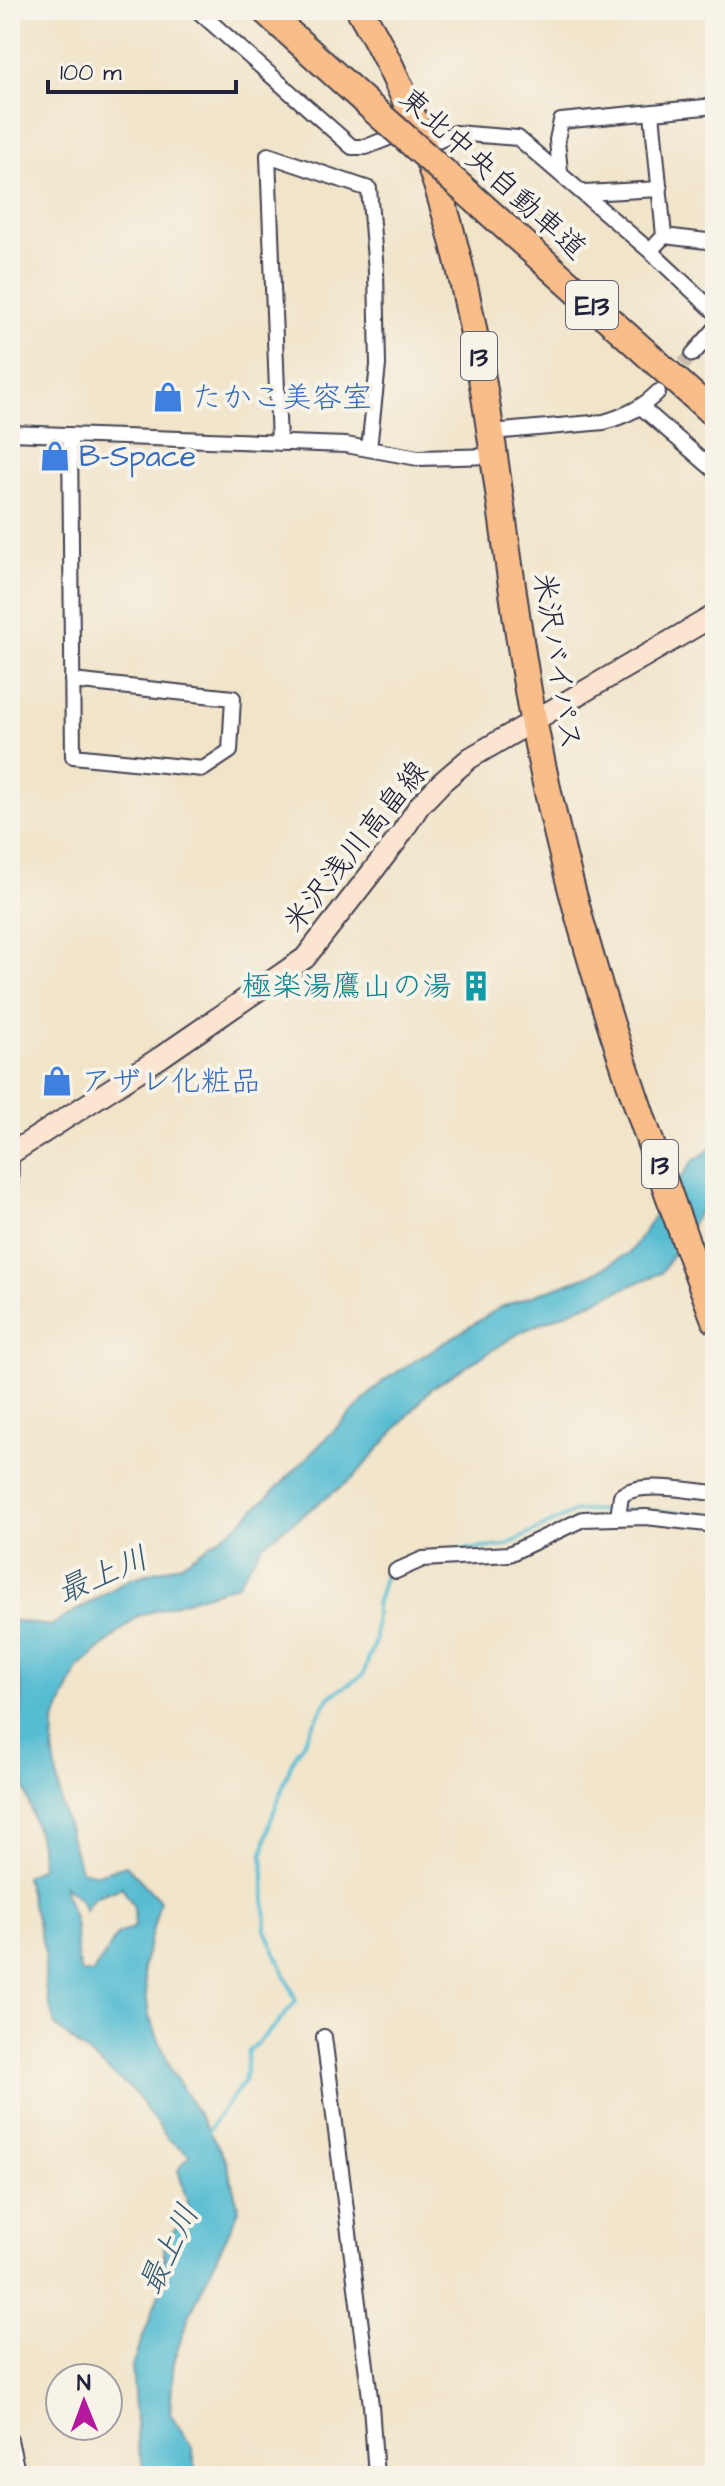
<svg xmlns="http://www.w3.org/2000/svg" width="725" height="2486" viewBox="0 0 725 2486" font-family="'Architects Daughter','Klee One',sans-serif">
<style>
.green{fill:#b3c265;stroke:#6a7250;stroke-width:2}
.water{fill:#54bcd2;stroke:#3b6f86;stroke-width:2;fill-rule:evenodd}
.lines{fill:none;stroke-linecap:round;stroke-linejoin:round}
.stream{stroke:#54bcd2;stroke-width:4}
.street-tunnel{stroke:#c8bdad;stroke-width:14;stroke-dasharray:14 7;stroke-linecap:butt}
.street-casing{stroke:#413f50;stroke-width:18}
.secondary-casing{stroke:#413f50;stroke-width:24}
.highway-casing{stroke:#413f50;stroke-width:30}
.street{stroke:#fff;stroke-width:14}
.secondary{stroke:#fce5d0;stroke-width:20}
.highway{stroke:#f8bd89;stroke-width:26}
.highway-bridge-casing{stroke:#413f50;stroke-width:30;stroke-linecap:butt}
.highway-bridge{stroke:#f8bd89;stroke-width:26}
.labels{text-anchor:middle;stroke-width:8;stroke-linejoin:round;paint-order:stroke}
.shield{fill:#f7f3e8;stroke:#62616f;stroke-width:2}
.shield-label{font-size:28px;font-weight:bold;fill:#22223b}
.street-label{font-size:30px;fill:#22223b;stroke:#f7f3e8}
.shop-label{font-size:30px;fill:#366cbe;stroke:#f7f3e8;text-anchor:start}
.culture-label{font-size:30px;fill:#0d838f;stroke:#f7f3e8;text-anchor:end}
.water-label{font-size:32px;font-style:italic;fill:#345870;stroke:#f7f3e8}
</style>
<rect width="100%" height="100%" fill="#f7f3e8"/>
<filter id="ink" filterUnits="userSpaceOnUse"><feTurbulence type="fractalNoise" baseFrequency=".0125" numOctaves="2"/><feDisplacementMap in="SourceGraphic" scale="16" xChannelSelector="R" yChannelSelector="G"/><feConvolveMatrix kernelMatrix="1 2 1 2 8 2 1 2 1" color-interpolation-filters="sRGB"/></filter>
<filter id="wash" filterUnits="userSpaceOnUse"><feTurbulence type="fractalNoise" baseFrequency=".006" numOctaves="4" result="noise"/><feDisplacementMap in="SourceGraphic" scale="32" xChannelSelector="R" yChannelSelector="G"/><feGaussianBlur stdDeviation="1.8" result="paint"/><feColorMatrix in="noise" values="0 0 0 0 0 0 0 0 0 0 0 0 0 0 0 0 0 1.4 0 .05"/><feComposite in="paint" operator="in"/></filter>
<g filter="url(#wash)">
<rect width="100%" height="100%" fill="#f1e4c9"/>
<path class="green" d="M10 2008 13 2044V2239L10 2238Z"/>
<path class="water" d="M715 1146V1187L661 1273 523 1331 432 1388 354 1477 262 1545 237 1585 138 1616 78 1668 54 1723 53 1749 61 1804 80 1870 98 1874 126 1865 160 1901 143 1967 149 2017 172 2071 226 2160 239 2210 190 2314 174 2359 170 2413 192 2447 197 2476H147L138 2450 132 2366 164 2280V2242L190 2212 178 2170 190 2155 168 2139 133 2091 55 2026 45 1987V1953L25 1877 41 1867 40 1844 17 1759 22 1691 13 1651 10 1650V1620L50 1626 130 1579 182 1564 235 1527 278 1487 383 1381 501 1307 591 1275 630 1252 692 1162ZM63 1885 80 1899 85 1910 94 1897 122 1887 134 1907 135 1927 118 1934 93 1973H81C74 1957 78 1940 75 1923 72 1910 66 1898 63 1885Z"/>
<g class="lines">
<path class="stream" d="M624 1510 715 1515
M461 1550 505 1546 575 1511 615 1510
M206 2136 218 2116 244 2082 249 2051 277 2024 296 2001 266 1930 263 1853 270 1823 291 1764 329 1697 363 1675 375 1640 376 1605 388 1564 412 1557"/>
</g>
</g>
<g filter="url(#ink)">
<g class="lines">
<path class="street-tunnel" d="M669 380 693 354"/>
<g class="street-casing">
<path id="street" d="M197 10 352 147H366L401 133
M426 146 455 133 518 138 650 251 715 312
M560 172 557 140 561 121 715 106
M585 193 660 189
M664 236 715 242
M650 251 664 236 652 113
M693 354 715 329
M641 407 715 471
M492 432 604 422C625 416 642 408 658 392
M10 433 346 445 418 458 495 456
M70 435 73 756 203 769 230 751 233 698 72 681
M279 443 268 155 369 189 376 271 378 365 369 449
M10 1197 11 1153
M618 1517 621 1496C639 1480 690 1491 715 1493
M396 1571 423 1559 509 1554 583 1519 646 1517 715 1525
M324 2037 371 2405 376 2476
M10 2440 18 2476"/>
</g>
<g class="secondary-casing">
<path id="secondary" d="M10 1154 161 1057 305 958 397 840 419 806 442 782 470 758 715 615"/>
</g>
<g class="highway-casing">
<path id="highway" d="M264 10 373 109
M360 10C490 229 488 481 534 724 572 928 642 1126 715 1320
M470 195 715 415"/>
</g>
<use href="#street" class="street"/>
<use href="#secondary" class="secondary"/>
<use href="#highway" class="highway"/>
<g class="highway-bridge-casing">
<path id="highway-bridge" d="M373 109 470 195"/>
</g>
<use href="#highway-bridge" class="highway-bridge"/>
</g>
</g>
<defs>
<g id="shop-bare" transform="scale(2.4)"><path d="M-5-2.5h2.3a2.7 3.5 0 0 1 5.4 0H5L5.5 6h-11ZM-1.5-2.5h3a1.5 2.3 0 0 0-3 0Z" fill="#3f7fe0" stroke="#f7f3e8" stroke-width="2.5" paint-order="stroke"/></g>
<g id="building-bare" transform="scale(2.4)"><path d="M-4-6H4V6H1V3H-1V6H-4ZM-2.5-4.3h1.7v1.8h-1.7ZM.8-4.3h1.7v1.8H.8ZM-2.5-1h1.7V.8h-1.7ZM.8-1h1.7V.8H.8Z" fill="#0f9aa8" stroke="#f7f3e8" stroke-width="2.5" paint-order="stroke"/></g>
</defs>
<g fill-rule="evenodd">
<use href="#shop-bare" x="168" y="397"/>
<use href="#shop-bare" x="55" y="456"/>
<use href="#building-bare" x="476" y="986"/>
<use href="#shop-bare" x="57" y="1081"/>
</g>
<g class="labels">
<g class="shield">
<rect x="566" y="281" width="52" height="48" rx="6"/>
<rect x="461" y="332" width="36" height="48" rx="6"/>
<rect x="642" y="1140" width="36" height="48" rx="6"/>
</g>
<g class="shield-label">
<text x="592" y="315">E13</text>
<text x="479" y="366">13</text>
<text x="660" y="1174">13</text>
</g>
<g class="street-label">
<text transform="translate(493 173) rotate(42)" y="10">東北中央自動車道</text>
<text transform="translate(558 661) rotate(81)" y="10">米沢バイパス</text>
<text transform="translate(355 846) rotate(-51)" y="10">米沢浅川高畠線</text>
</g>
<g class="shop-label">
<text x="192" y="407">たかこ美容室</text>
<text x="79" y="466">B-Space</text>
<text x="81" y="1091">アザレ化粧品</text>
</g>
<g class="culture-label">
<text x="452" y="996">極楽湯鷹山の湯</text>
</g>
<g class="water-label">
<text transform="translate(102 1574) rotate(-23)" y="11">最上川</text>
<text transform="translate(168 2249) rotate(-64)" y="11">最上川</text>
</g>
</g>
<rect width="725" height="2486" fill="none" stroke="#f7f3e8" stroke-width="40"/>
<g transform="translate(84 2402) rotate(359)"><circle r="38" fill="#f7f3e8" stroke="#a29fa3" stroke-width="2"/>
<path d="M0-6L14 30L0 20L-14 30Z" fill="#b5179e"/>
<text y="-12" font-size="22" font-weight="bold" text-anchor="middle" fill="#22223b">N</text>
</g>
<path d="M48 80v12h188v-12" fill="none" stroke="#22223b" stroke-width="4"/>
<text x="60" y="80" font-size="24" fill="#22223b" stroke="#f7f3e8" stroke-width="6" paint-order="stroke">100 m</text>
</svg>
